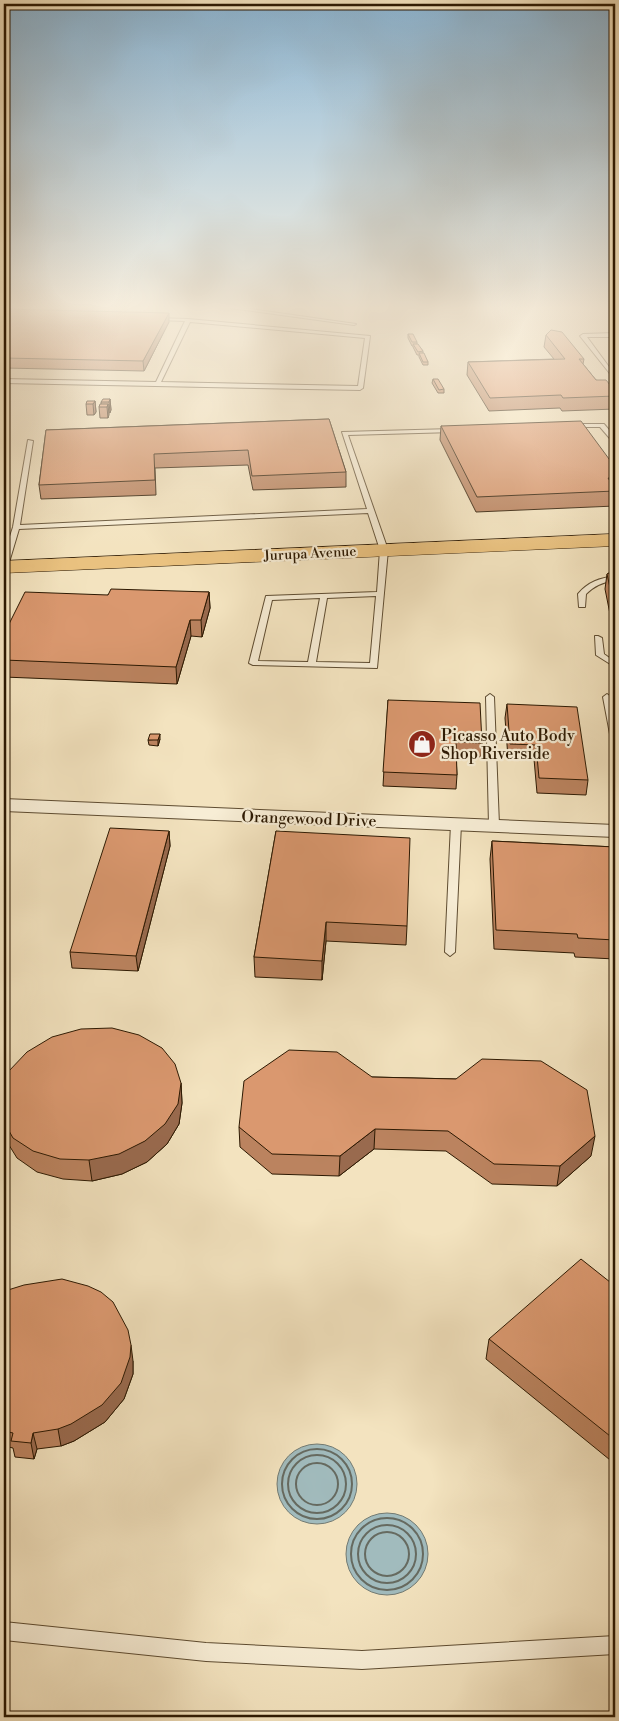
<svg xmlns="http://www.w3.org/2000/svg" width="619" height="1721" viewBox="0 0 619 1721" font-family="'Libre Bodoni',serif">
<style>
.water{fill:#a1bbbd;stroke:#727a72}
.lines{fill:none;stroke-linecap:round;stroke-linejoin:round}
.shore{stroke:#666a60;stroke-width:2}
.lane-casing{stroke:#5e4c31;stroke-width:2}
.street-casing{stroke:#5e4c31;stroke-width:2}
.primary-casing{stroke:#2c1902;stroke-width:1}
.lane{fill:#f7edd5;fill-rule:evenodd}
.street{fill:#f7edd5;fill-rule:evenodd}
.primary{fill:#eac280;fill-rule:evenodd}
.wall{fill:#bb835f;stroke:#2c1902}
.shaded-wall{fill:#996a4e;stroke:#2c1902}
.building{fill:#da986f;stroke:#2c1902}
.labels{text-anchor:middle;stroke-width:4.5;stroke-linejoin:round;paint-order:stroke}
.far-street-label{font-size:14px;fill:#2c1902;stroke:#f7edd5}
.poi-label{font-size:16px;fill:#2c1902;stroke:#f7edd5;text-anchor:start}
.street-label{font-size:16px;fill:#2c1902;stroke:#f7edd5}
</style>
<rect width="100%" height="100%" fill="#f3e3bf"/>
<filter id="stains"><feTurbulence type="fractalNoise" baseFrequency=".004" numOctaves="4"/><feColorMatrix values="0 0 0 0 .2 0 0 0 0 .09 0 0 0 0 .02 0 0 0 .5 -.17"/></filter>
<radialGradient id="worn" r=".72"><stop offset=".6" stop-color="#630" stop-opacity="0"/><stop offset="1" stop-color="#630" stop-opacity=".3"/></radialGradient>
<path class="water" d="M277 1484a40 40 0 1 1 80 0a40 40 0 1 1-80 0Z
M346 1554a41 41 0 1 1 82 0a41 41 0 1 1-82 0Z"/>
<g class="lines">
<path class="shore" d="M282 1484a35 35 0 1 1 70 0a35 35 0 1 1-70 0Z
M288 1484a29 29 0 1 1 58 0a29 29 0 1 1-58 0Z
M296 1484a21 21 0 1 1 42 0a21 21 0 1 1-42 0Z
M351 1554a36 36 0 1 1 72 0a36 36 0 1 1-72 0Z
M358 1554a29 29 0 1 1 58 0a29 29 0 1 1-58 0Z
M365 1554a22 22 0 1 1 44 0a22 22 0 1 1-44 0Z"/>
<g class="lane-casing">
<path id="lane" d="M230 308H243L356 324 354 325Z
M155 318 188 319 370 336 363 388 360 390 4 383V379L156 382 185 321 157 320ZM190 322 365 338 358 386 161 382Z
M615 333V337H587L615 375V380L580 336 583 334Z
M572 424H604L615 437V443L613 442 600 427H570V425Z
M452 429 454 430V432L348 435 388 550 377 668 253 665 249 663 266 596 377 592 380 550 368 513 19 529 8 566 4 568V555L13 527 28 440 33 441 20 525 367 509 342 432ZM376 596 370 663 316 662 327 598ZM320 598 308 662 258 661 272 600Z
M615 576V580C603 582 594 586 586 594L585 607H579L578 594C588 582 600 578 615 576Z
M595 636H598L602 638 604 654 615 662V667L596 655Z
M490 694 494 697 499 825 494 828 489 825 486 697Z
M607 694 611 697 615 718 614 737 610 734 603 697Z
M456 821 461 824 455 952 450 956 445 952 451 824Z
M4 1622 206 1643 362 1651 615 1636V1654L362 1669 206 1661 4 1640Z"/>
</g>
<g class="street-casing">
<path id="street" d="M4 799 615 825V837L4 811Z"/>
</g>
<g class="primary-casing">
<path id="primary" d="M615 534V546L4 573V561Z"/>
</g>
<use href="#lane" class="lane"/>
<use href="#street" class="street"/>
<use href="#primary" class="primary"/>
</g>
<path class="wall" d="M4 309 169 322 144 371 4 368Z
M408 334 417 342V344L423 351V353L428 362V365H423L419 357V355H417L413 347V346H412L408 338Z
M546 335 584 359 583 364 596 380 615 391V409L562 411 560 408 489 411 467 375 468 362 554 359 544 347Z
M433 379 444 389V393H438L432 383Z
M110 399 111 410 109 413 108 418H100L99 407 101 404V402Z
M95 401 96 412 94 415H87L86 404Z
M329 419 346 472V487L253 490 248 465 155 468 156 495 41 499 39 485 46 430Z
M441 426 615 467V506L476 512 440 440Z
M615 570V639L605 589 607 574Z
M209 592 210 608 202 637 191 636 177 684 4 677V634L108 595Z
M388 700 482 743 481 757 456 756 457 775 456 789 383 786Z
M507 704 588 780 586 795 537 793 534 759 508 758 505 718Z
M160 739 158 746 149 745 148 740Z
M169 831 170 846 138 971 72 968 70 952Z
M276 831 407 926 406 945 326 941 322 980 255 977 254 957Z
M492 841 615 847V959L575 957 574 953 494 949 490 859Z
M372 1077 456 1079 591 1156 557 1186 492 1184 446 1151 374 1149 339 1176 272 1174 240 1147 239 1127Z
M4 1082 181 1083 182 1103 179 1124 167 1144 147 1162 122 1174 92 1181 63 1179 37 1172 17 1158 4 1137Z
M615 1286V1464L486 1359 489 1339Z
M4 1293 133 1361V1374L124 1399 105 1422 74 1441 61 1446 37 1449 34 1459 15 1457 13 1448 4 1446Z"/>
<path class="shaded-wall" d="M169 313V322L144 371 143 361Z
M110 399 111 410 110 413 109 402Z
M95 401 96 412 94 415 93 404Z
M108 404 109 415 108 418 107 407Z
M209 592 210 608 202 637 201 620Z
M190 620 191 636 177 684 176 667Z
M160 734V739L158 746V740Z
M169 831 170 846 138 971 136 956Z
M326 922V941L322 980V961Z
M181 1083 182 1103 179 1124 167 1144 147 1162 122 1174 92 1181 89 1160Z
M375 1129 374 1149 339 1176 340 1156Z
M595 1136 591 1156 557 1186 560 1166Z
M131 1345 133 1361V1374L124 1399 105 1422 74 1441 61 1446 58 1429Z
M33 1433 37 1449 34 1459 31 1443Z"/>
<path class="building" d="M4 309 169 313 143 361 4 358Z
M551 330 562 332 584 359H579L596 380H606L615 391V396L563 398 561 395 490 398 468 362 565 359 546 335Z
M408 334H413L417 342H412Z
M413 344H418L423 351 418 352Z
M419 353H424L428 362H423Z
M433 379H438L444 389 439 390Z
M103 399H110L109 402H101Z
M87 401H95L93 404H86Z
M100 404H108L107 407H99Z
M329 419 346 472 252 476 248 450 154 454 155 480 39 485 46 430Z
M581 421 615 467V478H608L615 489V491L477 497 441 426Z
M615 570V611L607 574Z
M111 589 209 592 201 620H190L176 667 4 660V634L25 592 108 595Z
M388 700 480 703 482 743 456 742 457 775 383 772Z
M507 704 577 707 588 780 539 778 536 745 510 744Z
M150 734H160L158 740H148Z
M110 828 169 831 136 956 70 952Z
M276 831 410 838 407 926 326 922 322 961 254 957Z
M492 841 615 847V940L578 938 577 934 496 930Z
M112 1028 139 1035 162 1048 175 1064 181 1083 178 1104 165 1124 145 1141 119 1154 89 1160 60 1159 33 1151 13 1138 4 1122V1082L8 1072 27 1052 52 1037 81 1029Z
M289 1050 337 1052 372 1077 456 1079 482 1059 541 1061 587 1090 595 1136 560 1166 494 1164 448 1131 375 1129 340 1156 272 1154 239 1127 244 1081Z
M581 1259 615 1286V1440L489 1339Z
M62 1279 88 1286 101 1292 113 1302 128 1330 131 1345 130 1357 121 1383 102 1405 71 1424 58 1429 33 1433 31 1443 11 1441 13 1433 4 1431V1293L8 1290 24 1285Z"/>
<linearGradient id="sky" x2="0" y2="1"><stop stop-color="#8bb7d7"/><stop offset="0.56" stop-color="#faf2e2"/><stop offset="1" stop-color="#faf2e2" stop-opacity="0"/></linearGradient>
<rect width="619" height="549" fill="url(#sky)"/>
<defs>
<g id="shop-disc" transform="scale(1.4375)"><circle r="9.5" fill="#8f2418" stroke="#f7edd5"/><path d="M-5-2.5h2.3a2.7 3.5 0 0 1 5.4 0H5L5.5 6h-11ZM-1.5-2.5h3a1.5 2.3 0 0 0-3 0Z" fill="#fff"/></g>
</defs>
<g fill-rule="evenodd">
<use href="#shop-disc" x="422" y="744"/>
</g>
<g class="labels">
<g class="far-street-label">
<text transform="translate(310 553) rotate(-3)" y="5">Jurupa Avenue</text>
</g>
<g class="poi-label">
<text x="441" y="741">Picasso Auto Body<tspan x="441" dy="18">Shop Riverside</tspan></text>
</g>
<g class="street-label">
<text transform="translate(309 818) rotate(2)" y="6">Orangewood Drive</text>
</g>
</g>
<rect width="619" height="1721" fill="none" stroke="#f3e3bf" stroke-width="20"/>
<rect x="5" y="5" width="609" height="1711" fill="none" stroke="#2c1902" stroke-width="2.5"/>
<rect x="10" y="10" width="599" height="1701" fill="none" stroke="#2c1902"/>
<rect width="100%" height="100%" filter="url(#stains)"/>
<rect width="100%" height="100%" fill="url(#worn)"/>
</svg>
